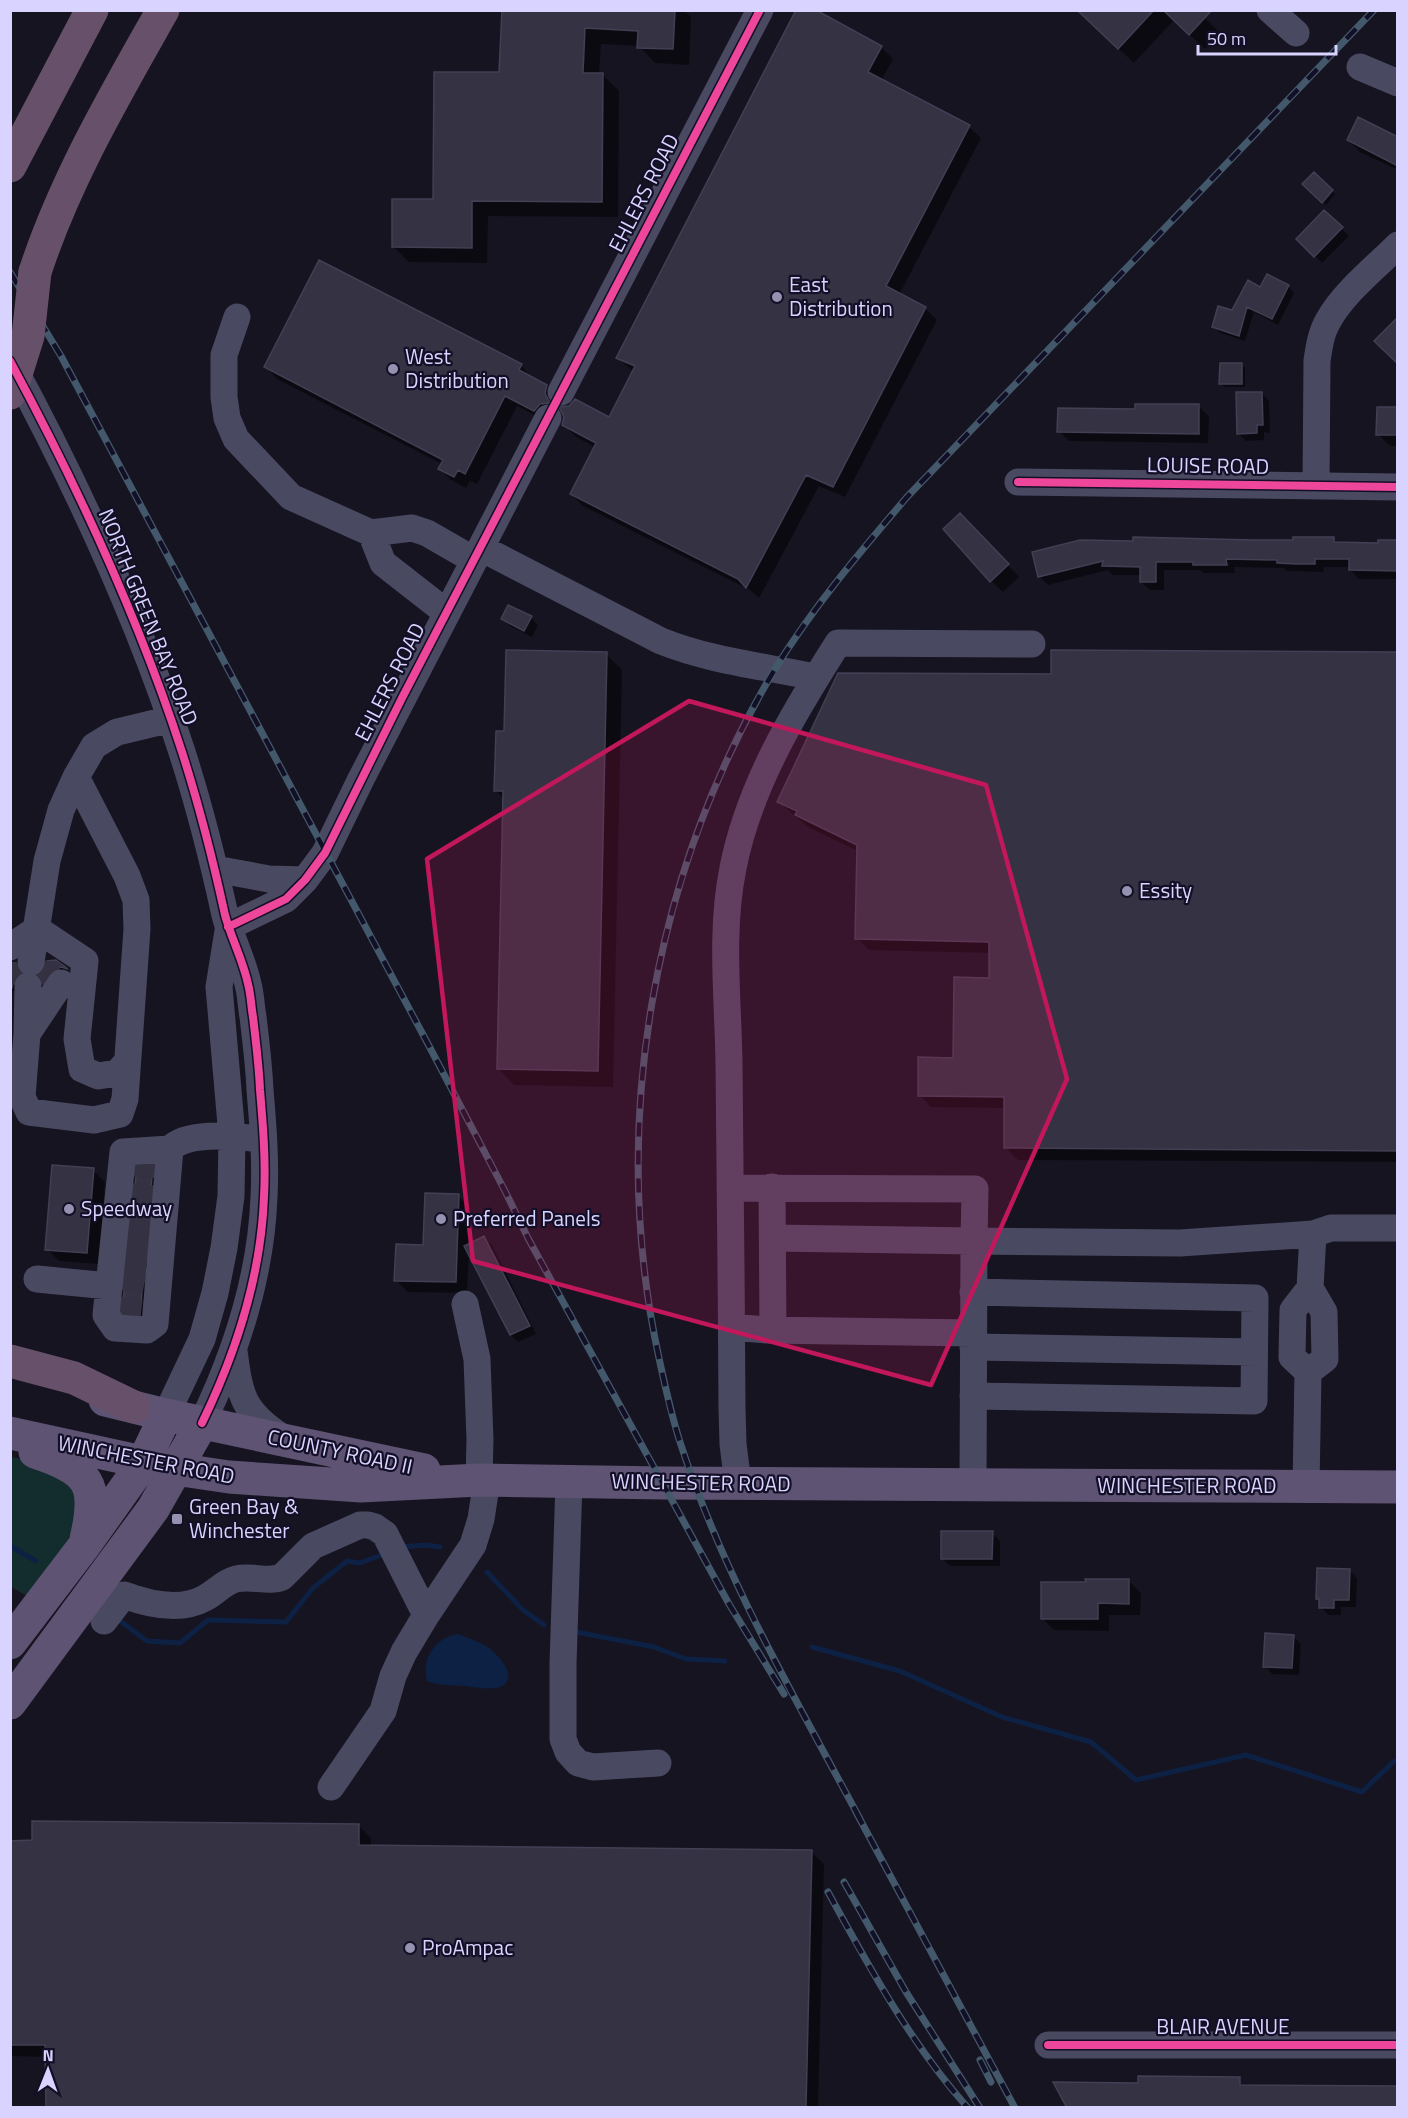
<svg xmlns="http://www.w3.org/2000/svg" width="1408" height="2118" viewBox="0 0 1408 2118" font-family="'Titillium Web',sans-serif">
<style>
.green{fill:#132c2d}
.water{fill:#0d2144}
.shadow{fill:#0007}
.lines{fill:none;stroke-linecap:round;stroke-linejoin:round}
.stream{stroke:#0d2144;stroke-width:5}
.building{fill:#343243;stroke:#433f54;stroke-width:1.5}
.minor-tunnel{stroke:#333142;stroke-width:27;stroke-dasharray:27 14;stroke-linecap:butt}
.minor{stroke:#4a4962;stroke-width:27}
.major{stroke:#5e5373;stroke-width:33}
.highway{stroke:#67516a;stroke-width:33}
.rail-casing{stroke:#43596b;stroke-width:7}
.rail{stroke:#130f26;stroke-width:4.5;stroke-dasharray:14;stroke-linecap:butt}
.highway-bridge{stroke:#67516a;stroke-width:33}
.cycleway-casing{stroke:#130f26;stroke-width:11}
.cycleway{stroke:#ed469a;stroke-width:8}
.marked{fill:#c2185b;fill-opacity:0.2;stroke:#c2185b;stroke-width:4.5;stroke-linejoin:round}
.poi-dot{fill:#9591b1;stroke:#130f26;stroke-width:2}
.labels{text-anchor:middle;stroke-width:4.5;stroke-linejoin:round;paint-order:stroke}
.street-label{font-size:21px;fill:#d9d4ff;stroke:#130f26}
.poi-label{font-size:21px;fill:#d9d4ff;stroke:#130f26;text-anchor:start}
</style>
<rect width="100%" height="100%" fill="#161421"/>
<path class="green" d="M11 1457C25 1460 57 1466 67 1478 72 1482 79 1497 79 1503 82 1528 44 1578 29 1597L11 1587Z"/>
<path class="water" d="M458 1634C468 1638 480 1642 489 1648 498 1655 519 1676 502 1686 493 1691 475 1687 465 1686 453 1685 438 1686 427 1681 421 1658 436 1637 458 1634Z"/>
<path class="shadow" d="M504 10H684L691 17 689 65 655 63 639 46 601 44 599 75H603L619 91 618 217 488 216 487 263 409 262 393 246 435 201 501 74Z
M1087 10H1197L1220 33 1205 49 1174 20 1134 63 1098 29Z
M881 47 893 59 881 81 969 127 981 138 899 295 925 308 937 320 845 497 819 486 759 598 750 590 583 506 571 494 595 447 576 437 564 425 610 419 634 371 630 369 618 357Z
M1398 139V170L1360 152 1348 140Z
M1314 174 1335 194 1326 205 1304 184Z
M1324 212 1349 236 1322 263 1298 239Z
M1288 286 1294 293 1278 325 1254 312 1245 341 1220 333 1214 327 1260 289Z
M521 365 531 378 546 386 558 397 556 406 560 414 546 421 517 406 477 484 470 481 466 488 451 480 440 469 442 464 277 379 266 367Z
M1242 365 1245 368V387H1224L1221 383Z
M1261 393 1269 401 1270 433 1264 432V440L1246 441 1238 433Z
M1198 406 1209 416 1208 443 1069 441 1059 431 1136 410Z
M1398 409V446H1390L1378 434Z
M960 515 1019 577 1003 592 991 581Z
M1333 539 1338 544 1398 543V579H1359L1350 570V567H1324L1323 572 1287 571 1284 568 1234 567 1235 573H1203L1200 570H1164V590H1150L1141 582V575H1113L1108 570 1048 585 1039 576 1034 553Z
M531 618 538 625 532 637 510 626 503 619Z
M606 654 622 670 613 1087 514 1085 498 1068 504 799 496 791 505 732Z
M1398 654V1162L1018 1160 1006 1148V1108L931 1107 920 1095 955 1059 991 979V953L869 950 857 938 858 851 808 827 779 802 1053 675Z
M55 962 67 971 58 972 47 984 41 976Z
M15 964 22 977 15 991H10V965Z
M152 1167 156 1171 143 1317 129 1316 124 1310Z
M93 1170 105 1182 99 1264 59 1261 47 1249Z
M458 1196 470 1208 469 1245 484 1238 492 1245 536 1334 518 1342 511 1335 469 1252 467 1293 408 1292 396 1280 424 1247Z
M992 1533 1000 1541V1566H950L942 1558Z
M1349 1570 1357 1578 1356 1607H1341V1615H1328L1321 1607V1601L1318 1598Z
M1129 1581 1141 1593 1140 1615H1109V1631L1054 1630 1042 1618 1087 1583Z
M1293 1636 1301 1644 1299 1675 1272 1674 1265 1666Z
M358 1825 371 1838V1847L811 1852 824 1864 818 2108H47L46 2057 10 2056V1843Z"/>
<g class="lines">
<path class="stream" d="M10 1546 36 1561
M401 1547 427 1545 440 1547
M487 1572 523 1610 544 1625
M116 1618 147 1641 180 1643 208 1620 286 1622 313 1588 347 1561 360 1563 387 1553
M576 1632 654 1647 686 1659 725 1661
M812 1647 900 1671 1002 1717 1091 1742 1136 1780 1246 1755 1362 1792 1393 1762 1398 1760"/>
</g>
<path class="building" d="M502 10H675L673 49 637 48 638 31 585 28 583 73H603L602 202 472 201V248L392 247V199H433L434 72H499Z
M796 10H816L882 46 868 72 970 125 886 286 926 307 833 487 806 475 746 588 738 579 570 494 596 443 562 425 564 417 559 407 569 406 575 399 609 417 635 366 616 358Z
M1077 10H1154L1118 49Z
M1163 10H1212L1189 35Z
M1358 117 1398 137V166L1347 140Z
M1314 172 1333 190 1322 203 1302 184Z
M1324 210 1343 227 1314 257 1296 239Z
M319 260 522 364 519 370 547 385 545 393 550 403 540 404 534 411 505 396 465 474 458 470 454 477 438 469 443 460 264 367Z
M1267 274 1289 285 1272 319 1247 307 1239 336 1212 327 1218 306 1232 310 1248 280 1260 287Z
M1398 317V364L1374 341Z
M1220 363H1242V384H1219Z
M1236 392H1262L1263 425H1257V433L1237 434Z
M1135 404H1199V434L1057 432 1058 408 1135 409Z
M1377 407H1398V435H1376Z
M960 513 1009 564 990 582 943 529Z
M1133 537 1254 540H1293V537H1334V542L1378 543V540H1398V571L1349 570V559H1315V564H1297L1277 563V560L1226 559 1227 565H1193V562H1156V582H1140V567L1102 566 1103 561 1038 577 1032 552 1080 540 1133 541Z
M508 605 532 616 524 631 501 619Z
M506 650 607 652 598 1071 497 1069 503 791H494L496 731H504Z
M1051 650 1398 652V1151L1004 1148V1097L918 1096V1057L953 1058 954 977 989 978V942L855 939 857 845 795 815 797 811 777 802 838 673 1051 674Z
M56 960 68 969 61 967 55 969 43 982 39 975 44 971 47 961Z
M10 963H16L20 973 14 978 12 988H10Z
M52 1165 94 1168 87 1253 45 1250Z
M153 1166 140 1314 124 1313 122 1311 137 1167Z
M425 1193 459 1194 456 1282 394 1281 396 1244 423 1245Z
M484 1236 530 1326 510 1335 464 1246Z
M941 1531H993L992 1559H941Z
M1317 1568 1350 1569 1349 1600H1334V1608H1319V1599H1316Z
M1085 1579H1129V1604L1098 1603V1619H1041V1582H1086Z
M1265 1633 1294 1635 1292 1668 1263 1667Z
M32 1821 359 1824V1845L812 1850 806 2108H46L45 2045H10V1841L32 1840Z
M1138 2076 1240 2077V2085L1398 2086V2108H1067L1053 2082 1138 2083Z"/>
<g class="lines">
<path class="minor-tunnel" d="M10 984 13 963
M44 985 47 961
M133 1163 158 1165
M130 1197 154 1199
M127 1216 152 1219
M125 1235 150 1240
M123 1257 147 1261
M121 1276 145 1281
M117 1310 141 1313"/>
<path class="minor" d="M1270 10 1296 33
M1360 67 1398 83
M237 317 224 355V397L227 418 236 439 291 497 371 533 412 528 427 533 474 560
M10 361C78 487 138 616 182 752 199 805 213 860 225 915 231 938 243 960 248 984 251 995 251 1006 253 1017 256 1042 259 1066 260 1090 263 1125 266 1161 264 1197 261 1275 236 1353 202 1423
M561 392 760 10
M1018 482 1398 487
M1316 486 1317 361C1319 347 1321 333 1328 321 1343 293 1375 268 1398 245
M371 533 383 563 447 613
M481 548 661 641C711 661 763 666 815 677
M76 777 94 746 117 732 171 719
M215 869 269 879 305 880
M228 927 286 899 305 880 325 853 361 779 548 418
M37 929 85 961 77 1039 82 1069 98 1076 117 1073 127 1062
M10 947 37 929
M28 986 27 1034 22 1097 29 1112 94 1120 120 1114 125 1099 137 929 136 900 127 876 76 777 61 810 47 861 31 962
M27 1034 61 983
M170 1149 155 1324 147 1330 115 1328 106 1315 123 1152 170 1149C188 1130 239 1137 263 1139
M772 1187 773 1330
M730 1188 975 1189 974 1241 773 1238
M37 1279 109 1286
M1310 1288 1324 1312 1325 1359 1308 1372 1292 1357 1293 1310 1310 1288 1313 1234 1331 1228H1398
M465 1304 477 1359 480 1440 479 1480
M731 1327 767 1330 973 1333
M973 1347 1254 1352
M234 1351C240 1397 243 1412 283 1438
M973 1396 1254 1401 1255 1298 973 1292
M166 1415 202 1339 215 1293 224 1248 231 1196 232 1136 219 987 228 931
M569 1482 563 1664V1739L568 1752 578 1763 593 1767 658 1763
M738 1484 733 1444 732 1408C731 1293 731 1178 729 1063 728 998 720 932 733 868 749 786 794 712 838 643L1032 644
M973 1485 974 1241 1180 1243 1313 1234
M1306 1487 1308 1372
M104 1621 124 1595C148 1604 180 1612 205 1598 216 1592 224 1582 236 1579 252 1575 268 1583 282 1577L313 1546 349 1530 360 1525H368L375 1527 385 1534 426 1615
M331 1787 383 1711 393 1676 404 1652 425 1617 473 1545 481 1519 487 1480
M1048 2045H1398"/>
<path class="major" d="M105 1400 166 1415 424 1470
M10 1433 175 1469 229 1477 361 1486 479 1480 664 1483 1398 1487
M35 1452C90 1470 99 1484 86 1539
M10 1643 84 1546 143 1463 166 1415
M10 1703 153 1509 202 1423"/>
<path class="highway" d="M10 166 92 10
M35 272C65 180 115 95 163 10
M10 1361 74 1378 134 1407"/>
<g class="rail-casing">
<path id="rail" d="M10 272 61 356 428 1044 505 1191 529 1240 729 1604 784 1694
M856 1812 1015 2108
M860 1819C794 1696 723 1575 680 1442 671 1414 665 1386 659 1358 608 1124 653 873 775 669 813 607 860 552 907 497L1374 10
M844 1882 906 1992 980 2108
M828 1892C869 1967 911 2044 968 2108
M980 2060 991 2082"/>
</g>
<use href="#rail" class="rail"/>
<path class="highway-bridge" d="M10 393 28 336 35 272"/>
<g class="cycleway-casing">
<path id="cycleway" d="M10 361C78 487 138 616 182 752 199 805 213 860 225 915 231 938 243 960 248 984 251 995 251 1006 253 1017 256 1042 259 1066 260 1090 263 1125 266 1161 264 1197 261 1275 236 1353 202 1423
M1018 482 1398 487
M228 927 286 899 305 880 325 853 402 698 760 10
M1048 2045H1398"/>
</g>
<use href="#cycleway" class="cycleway"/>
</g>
<path class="marked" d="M689 701 986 785 1067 1079 931 1385 473 1261 427 859Z"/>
<g class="poi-dot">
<circle cx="777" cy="297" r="6"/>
<circle cx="393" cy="369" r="6"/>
<circle cx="1127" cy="891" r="6"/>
<circle cx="69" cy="1209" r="6"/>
<circle cx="441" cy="1219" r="6"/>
<rect x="171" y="1513" width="12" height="12" rx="3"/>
<circle cx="410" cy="1948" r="6"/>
</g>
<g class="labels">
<g class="street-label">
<text transform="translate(644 193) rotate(-63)" y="7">EHLERS ROAD</text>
<text transform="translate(1208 466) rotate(1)" y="7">LOUISE ROAD</text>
<text transform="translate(148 617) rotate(68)" y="7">NORTH GREEN BAY ROAD</text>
<text transform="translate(390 682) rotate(-63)" y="7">EHLERS ROAD</text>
<text transform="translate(340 1452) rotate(12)" y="7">COUNTY ROAD II</text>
<text transform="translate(146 1460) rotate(11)" y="7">WINCHESTER ROAD</text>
<text transform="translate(701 1483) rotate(1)" y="7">WINCHESTER ROAD</text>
<text x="1187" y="1493">WINCHESTER ROAD</text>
<text x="1223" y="2034">BLAIR AVENUE</text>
</g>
<g class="poi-label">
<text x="789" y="292">East<tspan x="789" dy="24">Distribution</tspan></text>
<text x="405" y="364">West<tspan x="405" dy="24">Distribution</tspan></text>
<text x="1139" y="898">Essity</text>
<text x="81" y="1216">Speedway</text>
<text x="453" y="1226">Preferred Panels</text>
<text x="189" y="1514">Green Bay &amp;<tspan x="189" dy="24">Winchester</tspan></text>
<text x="422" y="1955">ProAmpac</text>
</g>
</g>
<rect width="1408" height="2118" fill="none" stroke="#d9d4ff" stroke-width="24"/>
<g transform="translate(48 2070) rotate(1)" stroke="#130f26" stroke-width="4.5" paint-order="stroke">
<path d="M0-4.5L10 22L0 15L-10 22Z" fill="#d9d4ff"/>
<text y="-9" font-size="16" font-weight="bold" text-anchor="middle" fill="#d9d4ff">N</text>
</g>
<path d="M1198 45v9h138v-9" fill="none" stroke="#d9d4ff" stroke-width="3"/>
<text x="1207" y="45" font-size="18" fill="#d9d4ff" stroke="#130f26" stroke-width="4.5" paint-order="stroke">50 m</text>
</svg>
